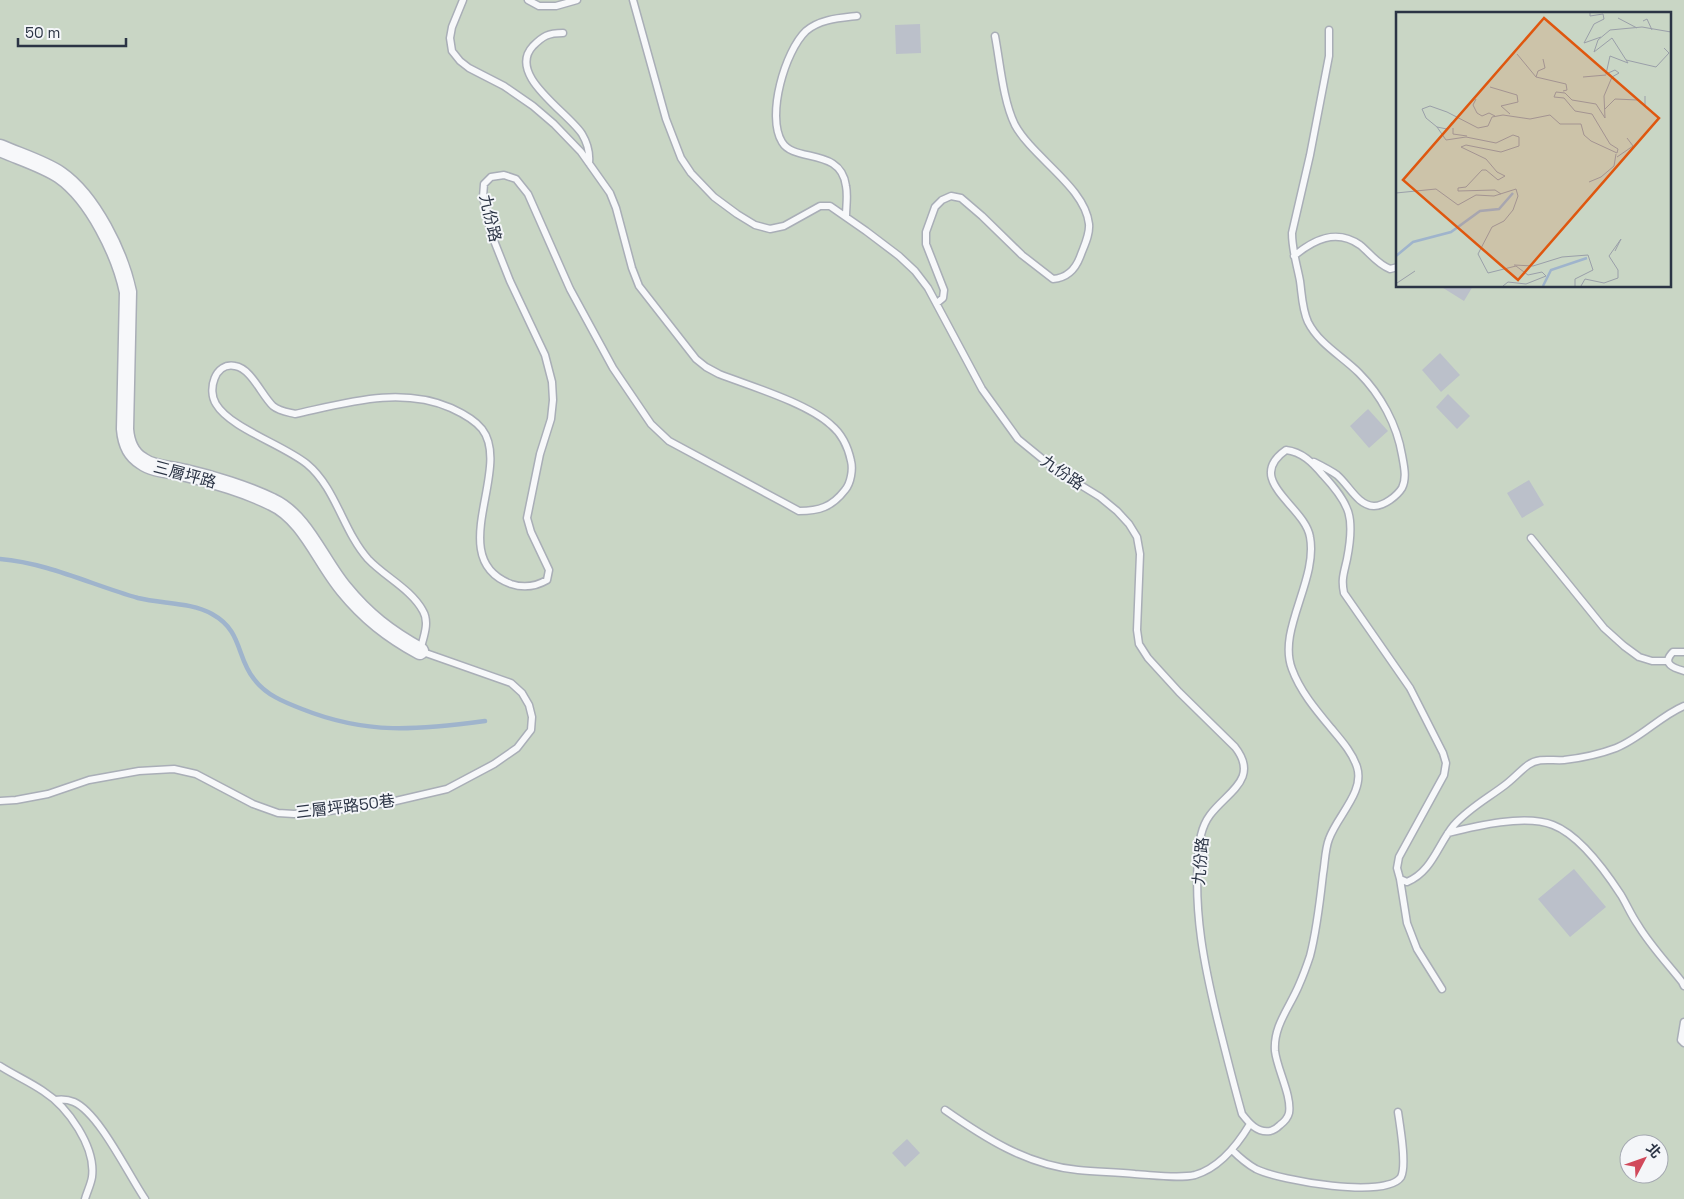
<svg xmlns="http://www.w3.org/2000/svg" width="1684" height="1199" viewBox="0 0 1684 1199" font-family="'Space Grotesk','Noto Sans TC',sans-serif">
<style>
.green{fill:#c9d6c5;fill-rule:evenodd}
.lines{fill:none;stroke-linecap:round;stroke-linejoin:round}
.stream{stroke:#9fb4cc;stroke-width:4.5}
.building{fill:#bbc0ca}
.service-casing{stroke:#a9aeb7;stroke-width:9}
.tertiary-casing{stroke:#a9aeb7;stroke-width:19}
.service{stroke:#f7f8fa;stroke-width:6}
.tertiary{stroke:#f7f8fa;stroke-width:16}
.labels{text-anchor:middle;stroke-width:4;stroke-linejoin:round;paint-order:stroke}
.street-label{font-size:16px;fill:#2b3445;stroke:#f4f6f9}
.inset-river{fill:none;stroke:#9fb4cc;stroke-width:2.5}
.inset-road{fill:none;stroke:#9a9fa9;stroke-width:1}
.view{fill:#df570f;fill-opacity:0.15;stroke:#df570f;stroke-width:2.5}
.inset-edge{fill:none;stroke:#2b3445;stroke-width:2.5}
</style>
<rect width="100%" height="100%" fill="#e4e7ec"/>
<path class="green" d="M0 0H1684V1199H0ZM1398 14H1670V286H1398ZM1629 1144H1659V1174H1629Z"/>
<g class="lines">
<path class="stream" d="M0 559C48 563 92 585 138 598 162 604 191 602 212 614 243 631 236 657 254 679 266 695 284 702 302 709 367 735 417 730 485 721"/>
</g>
<path class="building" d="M920 24 921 53 896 54 895 25Z
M1440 286H1473L1464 301Z
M1440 353 1460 375 1441 392 1422 370Z
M1448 394 1470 416 1457 429 1436 407Z
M1368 409 1388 431 1369 448 1350 426Z
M1529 480 1544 505 1522 518 1507 493Z
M1574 869 1606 907 1570 937 1538 899Z
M907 1139 920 1153 905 1167 892 1153Z"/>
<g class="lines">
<g class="service-casing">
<path id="service" d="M528 0 539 6H556L577 0
M633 0 666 119 681 158 691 173 714 197 737 214 755 225 770 229 784 226 820 206H830L866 231 899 256 915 271 928 288 982 389 1018 439 1056 470 1100 497 1117 511 1129 524 1137 537 1140 554 1137 630 1139 644 1148 658 1179 692 1235 747C1260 779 1227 792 1210 815 1201 827 1199 842 1198 858 1194 914 1204 964 1217 1018 1225 1050 1233 1082 1242 1114 1249 1123 1257 1133 1270 1131 1275 1130 1277 1128 1280 1125 1284 1122 1288 1117 1289 1113 1292 1096 1277 1069 1275 1051 1273 1026 1290 1007 1299 985 1303 976 1307 965 1310 956 1317 929 1320 901 1323 874 1325 863 1325 849 1329 839 1337 816 1365 792 1357 767 1352 752 1341 740 1331 728 1316 710 1300 691 1292 669 1277 630 1318 580 1310 537 1305 506 1243 480 1286 450 1302 452 1312 462 1323 475 1351 505 1355 518 1347 559 1344 573 1341 579 1344 593L1410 688 1443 753 1446 763 1444 775 1399 857 1397 868 1400 879 1407 882C1432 872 1438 844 1454 825 1469 808 1488 798 1505 785 1513 779 1520 771 1528 765 1539 757 1552 761 1564 760 1582 758 1600 754 1616 748 1641 738 1660 716 1684 706
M563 33C548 33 543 36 533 46 506 75 568 112 582 134 588 144 590 152 589 163
M846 216C846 207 848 196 846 186 841 147 794 163 782 142 766 116 785 51 806 31 820 19 840 18 857 16
M1294 256C1313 240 1336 228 1360 245 1370 253 1377 264 1390 269L1398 267
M937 303 943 298 944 290 926 244V232L935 207 942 200 951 196 961 198 982 216 1022 255 1053 279C1067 278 1075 270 1080 257 1084 246 1090 235 1089 224 1085 187 1033 158 1015 125 1003 101 1000 62 995 36
M1314 462C1322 466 1330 470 1337 475 1348 484 1358 506 1374 506 1384 506 1397 496 1402 488 1407 478 1404 466 1402 455 1397 425 1381 395 1359 373 1342 356 1319 344 1308 322 1302 309 1302 295 1300 281 1297 265 1292 250 1292 233L1310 155 1329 56V30
M1531 538 1604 628 1624 646 1639 657 1652 661H1668
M1684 652H1673C1661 664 1674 668 1684 671
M0 801 16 800 48 794 89 780 139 771 174 769 196 774 253 804 278 813 294 814 329 811 387 803 447 789 494 764 517 748 531 730 532 717 529 705 522 693 511 683 420 651C423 638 430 623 423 611 411 589 385 577 368 559 343 531 336 488 307 464 284 445 230 428 216 404 207 390 215 362 235 366 251 368 262 396 273 406 279 411 287 412 295 414 346 403 400 386 451 408 462 413 474 419 482 429 513 469 443 559 511 584 523 588 535 587 547 580L549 570 531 532 527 518 540 454 551 419 553 400 552 382 545 355 510 281 491 233 483 197 484 184 491 177 504 175 516 179 528 194 570 289 613 368 651 424 669 441 799 511C819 511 832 507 845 490 851 483 853 469 851 461 848 447 842 434 831 425 807 403 750 386 719 374L706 367 696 359 639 286 632 268 616 208 610 193 581 152 554 124 533 106 504 86 469 68 460 61 452 51 450 38 452 27 463 0
M1448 833C1476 826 1525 814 1553 825 1579 835 1606 872 1621 895 1627 905 1631 915 1638 925 1650 945 1667 963 1682 982L1684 986
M1400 879 1407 923 1417 949 1442 989
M1684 1022 1681 1040 1684 1043
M0 1066C14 1075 30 1082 43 1091 68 1107 96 1147 92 1177 91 1184 87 1192 85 1199
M55 1100C62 1099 67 1099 74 1102 99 1113 128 1174 145 1199
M945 1110C985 1138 1027 1165 1078 1170 1097 1172 1116 1172 1135 1174 1153 1175 1178 1179 1195 1175 1219 1168 1238 1144 1250 1124
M1232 1150C1239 1157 1247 1164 1256 1169 1281 1181 1386 1199 1401 1177 1407 1165 1400 1126 1398 1112"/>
</g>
<g class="tertiary-casing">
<path id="tertiary" d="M0 148C18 156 44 164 60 175 93 198 120 254 128 292L125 429C126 442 130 454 142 461 154 470 172 469 186 473 212 479 248 490 272 502 305 517 321 562 344 589 366 616 389 634 420 651"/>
</g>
<use href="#service" class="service"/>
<use href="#tertiary" class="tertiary"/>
</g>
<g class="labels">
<g class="street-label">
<text transform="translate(491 218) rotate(77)" y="6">九份路</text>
<text transform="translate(1063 472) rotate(34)" y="6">九份路</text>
<text transform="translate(185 474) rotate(15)" y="6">三層坪路</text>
<text transform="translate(345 806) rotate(-7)" y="6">三層坪路50巷</text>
<text transform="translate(1200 861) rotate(-85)" y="6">九份路</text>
</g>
</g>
<g transform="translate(1396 12)">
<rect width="275" height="275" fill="#e4e7ec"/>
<path d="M0 1H275V274H0Z" fill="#c9d6c5"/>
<path class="inset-river" d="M0 244 17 230 55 220 84 199 103 197 117 181M147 274 155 258 191 246"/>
<path class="inset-road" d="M194 1V4L207 2 208 7 198 12 188 31 205 25M222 6 241 16M247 9 251 7 256 18M121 42 140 65 170 72 171 78 167 79M230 48 260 55 273 41 268 36M140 65 142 59 149 56 147 47M187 65 210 63M94 75 121 83 122 90 105 94 114 102M160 80 169 81 176 88 200 92 209 106 208 84 216 65 223 61 219 58 210 62 214 44 232 51 216 26 198 40 202 28 214 18 246 15 275 20M80 87 77 93 81 101 86 104 93 101 99 104M209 97 219 87 242 88 249 93V84M41 115 51 117 56 110M57 116V122L71 124M221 145 237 134 231 126M193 170 205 165 218 154 220 142M0 181 40 177 62 193 80 183 98 184 120 177 122 184 117 198 108 209 96 215 82 242 92 261 120 254 132 263 146 260 150 264 130 272 112 270 107 274M105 182 99 178 62 179V176L70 175 86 158H90L102 168 109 164 101 160 90 147 65 135 70 133 105 140 123 134V125L117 123 100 131 70 125 50 128 41 115 30 106 26 97 34 94 51 100 82 116 92 114 96 105 107 103 134 107 154 103 164 112H185L188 123 195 129 221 141 222 137 214 132 196 102 179 99 168 86 158 85 160 80M118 253 137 254 166 245 192 243 197 258 179 267V274M1 271 19 259M185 274 189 267 208 271 222 266V258L213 244 225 227 219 239"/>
<path class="view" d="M148 6 263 106 122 268 7 168Z"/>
<rect width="275" height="275" class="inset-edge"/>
</g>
<g transform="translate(1644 1159) rotate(49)"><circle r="24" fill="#f4f6f9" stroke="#a4a8b1"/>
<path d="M0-4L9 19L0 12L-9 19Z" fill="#d1495b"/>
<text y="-8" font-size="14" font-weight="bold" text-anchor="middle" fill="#2b3445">北</text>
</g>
<path d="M18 38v8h108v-8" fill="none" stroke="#2b3445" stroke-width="2.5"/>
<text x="25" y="38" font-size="15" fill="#2b3445" stroke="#f4f6f9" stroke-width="4" paint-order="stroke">50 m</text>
</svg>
